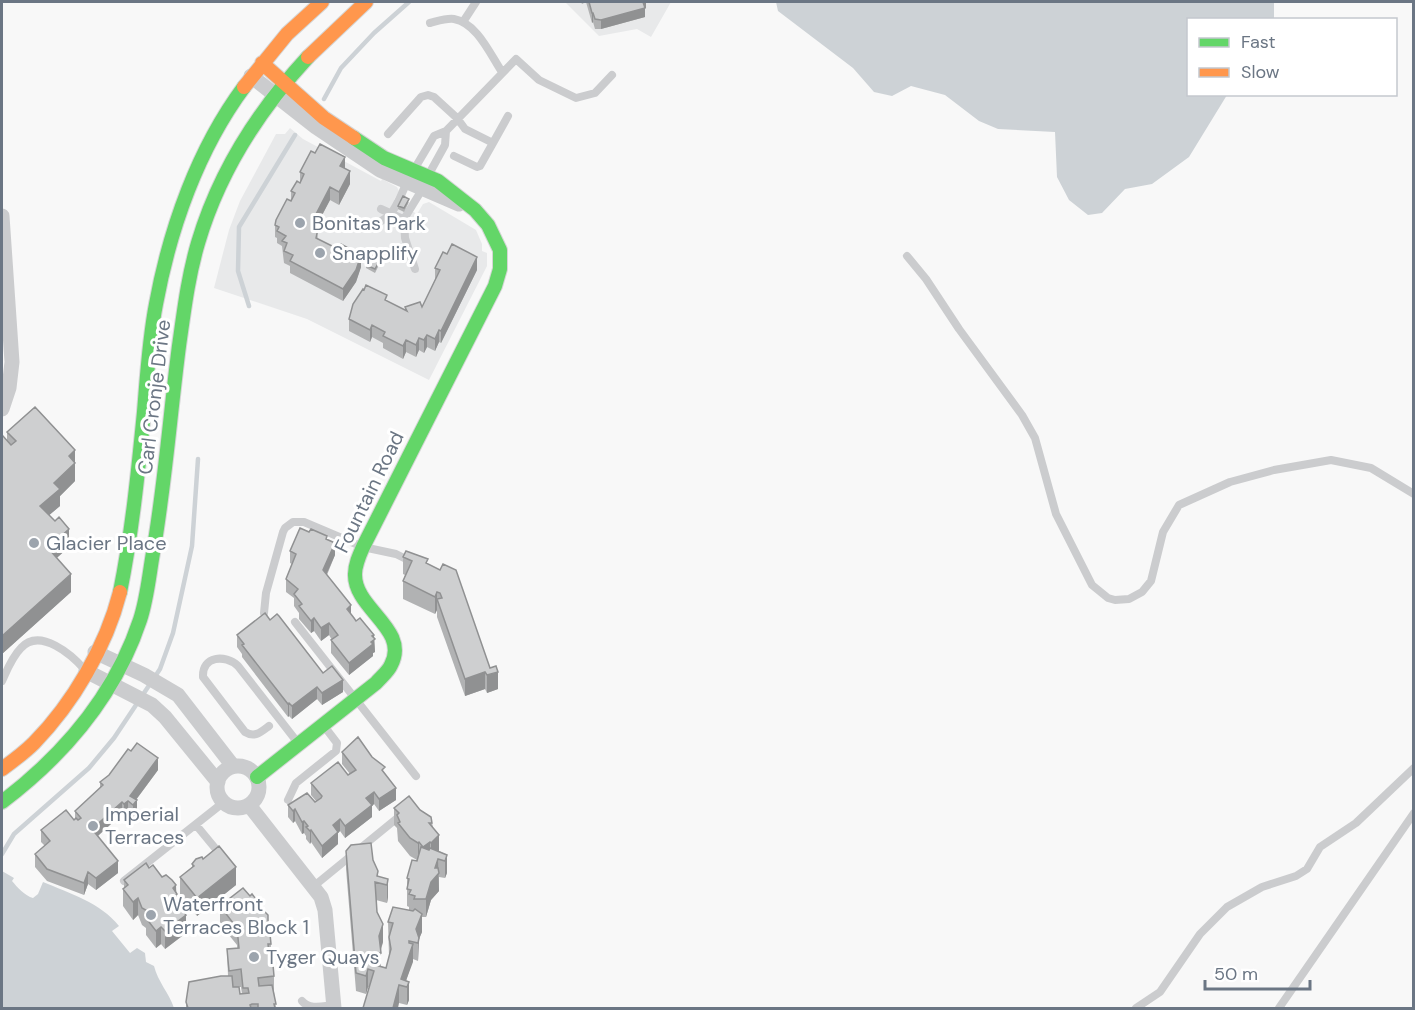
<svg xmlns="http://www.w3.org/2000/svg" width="1415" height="1010" viewBox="0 0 1415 1010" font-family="'DM Sans',sans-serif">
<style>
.built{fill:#e8e9ea}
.water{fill:#cdd2d6}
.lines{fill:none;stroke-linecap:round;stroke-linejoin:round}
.stream{stroke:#cdd2d6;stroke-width:4.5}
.fast-casing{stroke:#d5d6d6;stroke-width:16}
.slow-casing{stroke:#d5d6d6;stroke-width:16}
.lane{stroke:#cbccce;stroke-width:8}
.street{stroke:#cbccce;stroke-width:15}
.fast{stroke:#63d668;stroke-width:14}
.slow{stroke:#ff974d;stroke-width:14}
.wall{fill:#b1b2b3;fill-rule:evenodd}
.shaded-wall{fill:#909192}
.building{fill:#cecfd0;stroke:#909192;stroke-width:1.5}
.poi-dot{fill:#9ca4ad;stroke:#fff;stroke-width:2}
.labels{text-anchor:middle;stroke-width:6;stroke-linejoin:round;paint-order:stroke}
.poi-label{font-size:20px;fill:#6b7684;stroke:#fff;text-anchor:start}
.street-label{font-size:20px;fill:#6b7684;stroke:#fff}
</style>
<rect width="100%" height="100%" fill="#f8f8f8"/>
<path class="built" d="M565 2H671L651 37 637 29 599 36Z
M290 128 303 139 381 181 382 179 397 187 399 191 394 200 417 214 423 204 429 202 476 230 482 244V251L487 253V266L429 380 307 319 214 288 229 230 240 201 276 134H285Z"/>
<path class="water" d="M776 2H1274V20H1188V94L1227 95 1189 157 1152 184 1125 189 1102 213 1088 215 1069 200 1057 177 1055 132 998 129 979 121 945 95 911 86 892 96 874 92 853 68 778 11Z
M2 871 14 878 12 881C17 887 25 896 33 898L38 894 43 882C69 893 101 903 119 926L112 931 130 953 137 948 145 953 146 962 154 966C158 982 169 993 174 1008H2Z"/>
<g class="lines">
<path class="stream" d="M324 99 341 68 374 33 409 2
M249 306 238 271 239 227 295 135
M2 854 14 834 89 768 114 738 160 669 173 633 192 546 198 459"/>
<g class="fast-casing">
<path id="fast" d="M120 592C132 533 138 473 144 412 147 376 149 340 156 304 170 228 198 149 244 87
M257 777 376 683C381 677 388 672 391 665 410 629 354 609 355 574 355 565 359 556 363 547L495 286 500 269V250L488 225 475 210 438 181 384 158 354 138
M2 802C64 755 115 695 140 620 147 599 149 576 153 553 165 485 170 415 179 346 184 311 188 277 198 243 219 172 258 111 308 57"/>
</g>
<g class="slow-casing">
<path id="slow" d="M308 57 366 2
M262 63 324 118 354 138
M244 87 287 34 322 2
M2 769C13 761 24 753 34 743 73 703 106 647 120 592"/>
</g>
<path class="lane" d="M463 22 476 2
M430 23C438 21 446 18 454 19 477 23 490 54 502 72
M388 134 421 97 428 95 434 97 457 118 465 129 493 143 480 166 477 167 454 156
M493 143 508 116
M415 168 434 136 446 131 516 59 539 80 576 98 595 93 612 75
M429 174 445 145 446 131
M381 209 416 225
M363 229C395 218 394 210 407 182
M907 256 926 279 959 329 1022 415 1035 438 1056 514 1092 585 1108 598 1115 600 1129 599 1142 592 1151 581 1163 532 1179 505 1230 482 1274 470 1331 460 1371 468 1414 494
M415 269 405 238 404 219 423 188
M264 613 266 593 283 532 285 528 293 522H304L363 547 396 554 410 561
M295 622 416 776
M2 681C7 670 12 657 21 648 40 627 72 655 85 670
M269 726C261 732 255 738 245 732L203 677C202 656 225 654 238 666L298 743
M288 800 296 783 336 751 337 743 324 726
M196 825 215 848
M124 881 224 802
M314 886 401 815
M302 1001C309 1010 323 1006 334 1005
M1136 1008 1160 992 1200 934 1227 907 1262 887 1296 876 1307 869 1320 847 1356 823 1414 768
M1279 1008 1414 813"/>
<path class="street" d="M251 76 316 127 380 170 459 204
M2 216 12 362 9 388 2 409
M95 652 144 675 178 695 233 766
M86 671 152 705 165 717 218 782
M217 787a21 21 0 1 1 42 0a21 21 0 1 1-42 0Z
M249 805 321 897 325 910 334 1008"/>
<use href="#fast" class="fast"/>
<use href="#slow" class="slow"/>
</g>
<path class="wall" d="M581 2H646V8H645V17L601 29H595L593 22 592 23 586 2 582 4Z
M345 169 350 184 339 205 330 200 316 227 318 239 361 267 356 282 343 301 290 273V266L284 263 282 246 277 243V238L275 237V225L291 199V191L300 182V172Z
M409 202 404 212 398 209V206Z
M380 263 375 273 366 268V265Z
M435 268 477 270 441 343 439 342 435 351 427 347 424 353 419 350 416 357 406 352 403 359 383 348V343L372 337 370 342 349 331V319L387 301 405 311V307H422L435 280Z
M35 407 75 450V481L60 496V506L49 515 55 521 59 517 69 529V547L56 558 71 574V592L2 654V437L3 436 7 441V432Z
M327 539 335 555 327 575 351 615 374 638 375 652 373 653V656L349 675 331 653V640H332L329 635 321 641 314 631 311 633 299 619V613L294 606V598L286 592V579L292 564 290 563V551Z
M403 557 428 564 498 689 487 693 485 689 465 696 437 617V610L435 614 403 599V581L405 575 403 574Z
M270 620 323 673 343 692 322 705 317 699 292 719 289 716 288 717 242 657V654L237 647V635Z
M342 752 372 757 385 774 396 800 379 811 374 804 372 806V817L345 838 340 831 338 833V844L322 858 311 842 310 844 306 839V836L304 833 302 834 295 821 293 823 288 817V805L315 802 316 801 311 795V783L350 774 342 764Z
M158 770 136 800 137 812 133 818 128 814 124 816 122 814 98 836 118 873 96 890 88 884 84 895 47 881 35 867V854L45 846 41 842V830L74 820 75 818V811L100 788V782Z
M394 808 420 810 432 823 439 851 447 855V873L445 878 439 877V891L431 900 426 917H422V932L419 939 418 961 413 959 406 981 409 982V1000L407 1005 399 1003 368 987 366 994 356 991 346 869V851L373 860 378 877 388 879V897L387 903 376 900 377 912 383 942 381 950V966L386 968 389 956 388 922 409 910V907L407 906V878L417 860 410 856 398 841 397 828 394 825Z
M203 859 236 885 197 916 180 895V877L192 867V864Z
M149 868 162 877 176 893 177 903 186 933 165 949 161 944 156 948 146 935V928L142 925 138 915 133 920 123 906V889L124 888V880Z
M259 905 268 923V934L271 944 270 962 274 976V992L276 1008H186V1002L228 976 227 949 237 948V945L220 924V906ZM239 987H241L242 994H240Z"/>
<path class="shaded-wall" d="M643 2H646V8H645V17L601 29V20Z
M592 13H593V22L592 23Z
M345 157V169L340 166Z
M350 171V184L339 205V192Z
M330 187V200L312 234V222Z
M361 255V267L356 282 343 301V289Z
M477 257V270L441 343V331Z
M372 325V337L370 342V330Z
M439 330V342L435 351V339Z
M427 335V347L424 353V340Z
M419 338V350L416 357V345Z
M406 340V352L403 359V346Z
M75 450V481L60 496V506L40 523V506L69 456Z
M69 529V547L48 566V548Z
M335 543V555L323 582V570Z
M71 574V592L2 654V636Z
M437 592V610L435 614V597Z
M351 605V617L347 609Z
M314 618V631L311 633V621Z
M329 623V635L321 641V628Z
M374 635 375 652 373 653V656L349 675V663Z
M485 672V689L465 696V679Z
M498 672V689L487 693V675Z
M343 680V692L322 705V693Z
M317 687V699L292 719V706Z
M289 703V716L288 717V704Z
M158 758V770L132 805 130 796Z
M396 788V800L379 811V799Z
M374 792V804L372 806V817L345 838V826L366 798Z
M137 800V812L133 818V805Z
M128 801V814L124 816V804Z
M122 802V814L92 841V829Z
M295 809V821L293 823V811Z
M340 819V831L338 833V844L322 858V846L333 825Z
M304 821V833L302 834V822Z
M311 830V842L310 844V831Z
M439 835V852L431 861V843Z
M419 842V859L418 861V843Z
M430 842V859L423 865V847Z
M447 855V873L445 878V861Z
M438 859 439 891 431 900 426 917V899Z
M118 861V873L96 890V878Z
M236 867V885L197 916V898Z
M88 872V884L84 895V883Z
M388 879V897L387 903V885Z
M176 885 177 912 172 915 173 888Z
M138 898V915L133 920V902Z
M422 914V932L419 939 418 961V943L416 929Z
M186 915V933L165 949V931Z
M383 924V942L379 954V936Z
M161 927V944L156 948V931Z
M409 941V954L413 944V962L404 986 401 979Z
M379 953V971L375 965Z
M368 969V987L366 994V976Z
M409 982V1000L407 1005V987Z
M399 985V1003L398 1008H393Z"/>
<path class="building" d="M589 2H643L645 8 601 20 595 19 593 13H592Z
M320 144 345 157 340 166 350 171 339 192 330 187 312 222 318 229 316 238 338 249 341 244 361 255 356 270 343 289 290 261 293 255 284 251 287 243 282 241 286 236 277 231 279 227 275 225 276 220 287 199 291 201 295 193 291 191 297 181 300 183 304 174 300 172 311 151 315 153Z
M403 196 409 199 404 208 398 206Z
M452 244 477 257 441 331 439 330 435 339 427 335 424 340 419 338 416 345 406 340 403 346 383 336 385 332 372 325 370 330 349 319 353 304 363 289 364 290 366 285 387 295 385 300 407 311 405 307 420 302 422 307 440 270 435 268 443 252 447 254Z
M370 255 380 260 375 269 366 265Z
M35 407 75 450 69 456 75 463 54 483 60 489 40 506 55 521 59 517 69 529 48 548 71 574 2 636V437L3 436 11 445 16 441 7 432Z
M300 528 309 532 311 529 327 536 326 539 335 543 323 570 351 605 347 609 354 618 356 621 360 618 374 635 372 636 375 639 371 642 373 644 349 663 331 640 338 635 329 623 321 628 314 618 311 621 299 606 302 604 294 594 298 589 286 579 296 554 290 551Z
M406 551 428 559 426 563 440 570 443 564 456 570 490 668 496 666 498 672 487 675 485 672 465 679 437 599 442 598 440 593 437 592 435 597 403 581 412 561 403 557Z
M265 613 270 620 277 614 279 616 323 673 332 666 343 680 322 693 317 687 292 706 289 703 288 704 242 645 244 644 237 635Z
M358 737 372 757 385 767 382 770 396 788 379 799 374 792 366 798 372 805 345 826 340 819 333 825 338 832 322 846 311 830 310 831 306 827 308 826 304 821 302 822 295 809 293 811 288 805 307 793 315 802 321 798 322 796 311 783 338 762 348 775 356 770 342 752Z
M137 743 158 758 130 796 137 800 133 805 128 801 124 804 122 802 92 829 118 861 96 878 88 872 84 883 47 869 35 854 50 841 41 830 66 810 74 820 76 818 78 820 81 818 75 811 103 785 100 782 109 775 128 749 131 751Z
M409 796 420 810 431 817 432 823H429L439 835 431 843 430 842 423 847 419 842 418 843 410 838 398 823 400 822 397 815 399 813 394 808Z
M371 843 373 860 378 871 377 876 388 879 387 885 375 882 377 912 383 924 379 936 381 953H379L375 965 386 968 391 949 389 937 393 923 388 922 393 907 413 911 415 909 422 914 416 929 419 938 418 943 409 941V943L413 944 401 979 409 982 407 987 399 985 393 1008H363L374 971 368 969 366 976 356 973 346 851 351 845Z
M219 846 236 867 197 898 180 877 194 866 192 864 196 859 202 857 203 859Z
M421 847 429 850 430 848 447 855 445 861 438 859 435 868H438L439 873 431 882 426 899H414L415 896 409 894 411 890 407 889 409 879 407 878 412 860 417 861Z
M146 863 149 868 153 865 162 877 166 875 172 880 176 885 173 888 177 894 172 897 186 915 165 931 161 927 156 931 146 918 151 913 142 908 138 898 133 902 123 889 128 885 124 880Z
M243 888 250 896 252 894 259 903 257 904 268 915V923H266L267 934H270L271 944H268L270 965H273L274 976 258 978 259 986 272 985 276 1004H274L275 1008H258V1004H252L250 1005 251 1008H188L186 1002 189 982 221 976H232L233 987H239L240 994 249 993 248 988H243L241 969 229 971 227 949 239 948 237 928 220 906Z"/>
<g class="poi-dot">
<circle cx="300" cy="223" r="6"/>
<circle cx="320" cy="253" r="6"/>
<circle cx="34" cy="543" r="6"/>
<circle cx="93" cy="826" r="6"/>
<circle cx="151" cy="915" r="6"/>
<circle cx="254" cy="957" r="6"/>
</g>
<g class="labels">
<g class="poi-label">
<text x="312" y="230">Bonitas Park</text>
<text x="332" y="260">Snapplify</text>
<text x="46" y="550">Glacier Place</text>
<text x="105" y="821">Imperial<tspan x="105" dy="23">Terraces</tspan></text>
<text x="163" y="911">Waterfront<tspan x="163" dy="23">Terraces Block 1</tspan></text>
<text x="266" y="964">Tyger Quays</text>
</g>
<g class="street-label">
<text transform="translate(154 397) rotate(-83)" y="7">Carl Cronje Drive</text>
<text transform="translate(369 492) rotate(-64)" y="7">Fountain Road</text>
</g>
</g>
<rect width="1415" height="1010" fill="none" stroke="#6b7684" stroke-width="6"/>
<rect x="1187" y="18" width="210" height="78" fill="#ffffff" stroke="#c4c8ce" stroke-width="1.5"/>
<rect x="1199" y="38" width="30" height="9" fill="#63d668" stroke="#c4c8ce" stroke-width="1.5"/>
<text x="1241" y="48" font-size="18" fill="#6b7684">Fast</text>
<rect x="1199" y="68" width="30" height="9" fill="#ff974d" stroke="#c4c8ce" stroke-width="1.5"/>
<text x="1241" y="78" font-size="18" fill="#6b7684">Slow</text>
<path d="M1205 980v9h105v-9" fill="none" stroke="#6b7684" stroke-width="3"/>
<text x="1214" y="980" font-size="18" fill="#6b7684" stroke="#ffffff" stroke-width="4.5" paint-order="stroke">50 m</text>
</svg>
